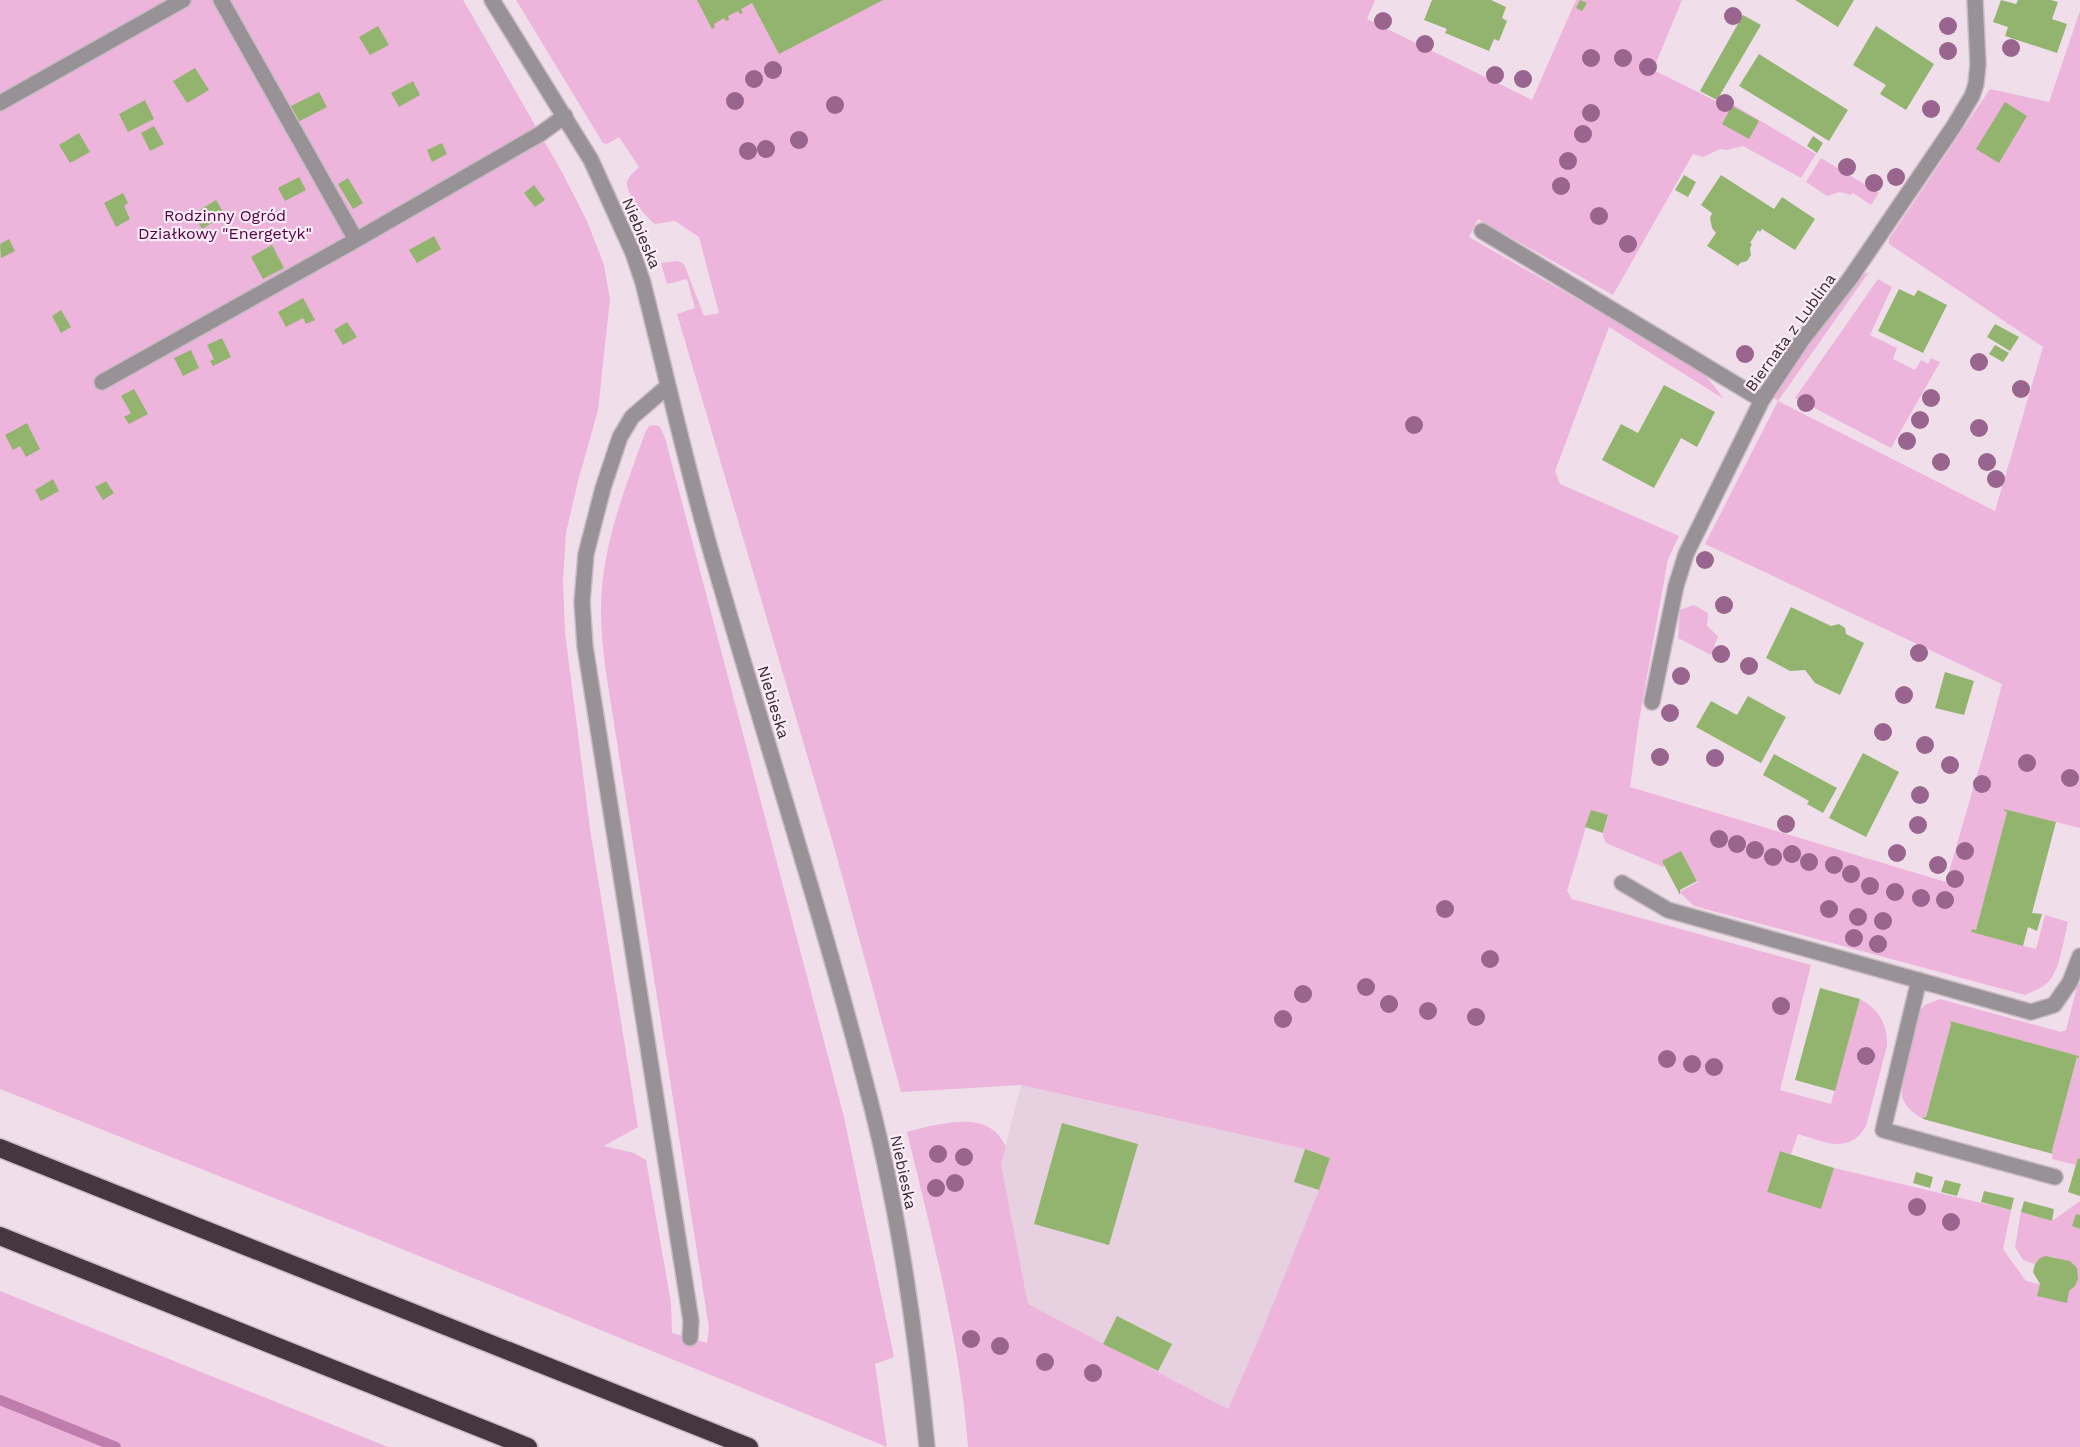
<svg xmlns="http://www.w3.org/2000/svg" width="2080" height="1447" viewBox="0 0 2080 1447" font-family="'Work Sans',sans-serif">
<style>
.built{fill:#e7d0e0}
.green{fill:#edb4dc}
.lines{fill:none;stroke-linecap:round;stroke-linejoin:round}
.stream{stroke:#bf7dad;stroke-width:10}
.building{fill:#92b46f}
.minor-casing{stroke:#cabbc5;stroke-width:18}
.highway-casing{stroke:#cabbc5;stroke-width:21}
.minor{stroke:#989196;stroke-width:15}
.highway{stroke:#443740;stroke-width:18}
.tree{fill:#99648e}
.labels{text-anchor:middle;stroke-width:4.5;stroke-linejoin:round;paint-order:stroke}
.park-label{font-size:16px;fill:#510043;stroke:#fdecf8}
.street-label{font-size:16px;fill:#312b2f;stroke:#fdecf8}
</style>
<rect width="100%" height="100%" fill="#f0dfea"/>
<path class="built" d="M1021 1085 1305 1149 1330 1158 1319 1190 1260 1336 1228 1409 1028 1304 1001 1164Z"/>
<path class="green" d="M0 0H463L469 10 563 174 587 221 604 265 610 299 598 410 578 481 566 533 563 582 565 632 590 829 638 1127 604 1146 634 1153 646 1160 671 1303 672 1333 707 1343 709 1328 605 666C603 648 601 629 601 611 601 547 624 492 645 433L649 426 655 425 660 427 665 438 844 1117 894 1357 875 1364 887 1447 380 1240 0 1089Z
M516 0H1375L1367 19 1532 100 1576 0H1682L1653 70 1718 102 1724 99 1816 154 1801 178 1743 146 1727 150 1720 149 1703 157 1693 154 1613 295 1478 219 1469 237 1612 319 1706 376 1724 399 1609 327 1555 471 1560 484 1679 536 1668 559 1639 721 1630 787 1946 882 1989 734 2002 684 1705 544 1778 401 1772 396 1825 320 1858 277 1869 272 1778 401 1995 511 2043 347 1889 244V239L1990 89 2049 102 2080 11V828L2004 809V811L2007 812 1976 930 1972 929 1971 932 2036 949 2045 915 2068 922C2064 938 2060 969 2049 981 2043 988 2033 991 2025 995L1694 906 1679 892 1698 882 1681 852 1663 867 1606 843 1603 836 1608 816 1591 810 1567 891 1572 899 1811 965 1780 1090 1831 1104 1860 999C1879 1009 1888 1025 1887 1046L1866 1126C1849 1155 1825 1142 1798 1134L1791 1154 1780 1151 1767 1192 1821 1209 1834 1168 2011 1210 2003 1249 2026 1281 2069 1291C2080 1268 2052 1244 2035 1264L2023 1260 2015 1247 2021 1212 2052 1221 2080 1201V1447H968C960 1340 932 1236 907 1132 930 1126 974 1113 994 1131 999 1134 1002 1141 1006 1146L1001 1164 1028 1304 1228 1409 1260 1336 1319 1190 1330 1158 1305 1149 1021 1085 901 1092 833 843 677 314 695 308 687 279 667 284 661 263 678 261 684 264 704 316 719 313 699 237 675 221 655 224C647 218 626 194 627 183 628 176 634 172 639 167L619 137 607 144 603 143Z
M1821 158 1879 193 1871 205 1853 193 1851 195 1840 192 1827 196 1806 182Z
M1878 279 1892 287 1870 335 1897 348 1893 359 1915 370 1921 360 1928 364 1931 358 1940 362 1891 448 1795 398Z
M1694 605 1708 613 1707 626 1718 636 1711 655 1678 638 1680 610Z
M2080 983V1159L2078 1158 2076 1165 2052 1159 2053 1152 2052 1151 2077 1057 2079 1058V1056L1950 1021 1951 1024 1926 1117 1923 1119C1915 1114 1907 1109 1903 1099 1898 1086 1916 1028 1920 1011L1925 1005 1940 999 2061 1032 2066 1030 2077 987Z
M0 1291 388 1447H0Z"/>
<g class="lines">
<path class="stream" d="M0 1400 116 1447"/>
</g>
<path class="building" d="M697 0H883L779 54 752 3 741 9 743 13 740 14 738 11 728 16 729 20 726 21 724 18 714 24 715 27 712 29Z
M1432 0H1491L1506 7 1502 18 1507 21 1499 41 1494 39 1489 51 1445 33 1447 29 1424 20Z
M1580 0 1587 3 1582 11 1576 8Z
M1795 0H1854L1838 27Z
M2001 0 2016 4 2018 0H2051L2058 2 2052 19 2067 24 2057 53 2005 36 2008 27 1993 22Z
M1743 15 1761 25 1717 100 1700 91Z
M378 26 389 45 370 55 359 37Z
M1876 26 1934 64 1906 110 1880 94 1886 85 1853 65Z
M1759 54 1848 110 1829 141 1739 86Z
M195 68 209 90 187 103 173 81Z
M413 81 420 95 399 107 391 93Z
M319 92 327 107 298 122 289 107Z
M145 100 154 119 128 132 119 114Z
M2005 102 2027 116 1999 163 1976 149Z
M1732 106 1759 121 1749 139 1722 124Z
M154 126 164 144 150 151 141 133Z
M79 133 90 152 70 163 59 145Z
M1813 136 1823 143 1817 153 1807 146Z
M442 143 447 154 432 162 427 150Z
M1684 175 1696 182 1688 197 1675 190Z
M1721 175 1774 209 1782 197 1815 219 1795 250 1762 229 1760 232 1758 230 1750 243 1752 244 1750 248 1751 255 1747 261 1740 263 1738 266 1707 246 1716 233 1712 228 1710 218 1712 213 1701 205Z
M299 177 306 190 285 201 278 188Z
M348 178 363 203 353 209 338 184Z
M534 185 545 200 535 207 524 193Z
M123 193 128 203 124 206 130 219 116 227 104 203Z
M216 200 225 215 202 229 193 214Z
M434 236 441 249 417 263 409 250Z
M9 239 15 251 1 258 0 244Z
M272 245 284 268 263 279 251 257Z
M1899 289 1914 296 1918 290 1947 305 1923 353 1878 331Z
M303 298 315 320 306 324 303 318 286 327 278 312Z
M61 310 71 327 61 333 52 316Z
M347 322 357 337 343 345 334 330Z
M1995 324 2019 337 2010 351 1987 337Z
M222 338 231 357 213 366 210 361 214 359 207 345Z
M1995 345 2009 353 2003 362 1989 354Z
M191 350 199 368 183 376 174 358Z
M1664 385 1715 412 1697 447 1681 438 1654 488 1602 460 1621 424 1638 433Z
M134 389 148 414 129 424 124 417 131 413 121 396Z
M27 423 40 449 26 457 20 446 13 450 5 435Z
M53 479 59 491 41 501 35 490Z
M106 481 114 493 103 500 95 487Z
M1791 607 1831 626 1839 624 1845 628 1846 634 1864 643 1840 695 1815 683 1805 670 1790 671 1766 658Z
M1945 672 1974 681 1964 715 1935 708Z
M1748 696 1786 717 1761 763 1696 727 1711 701 1737 715Z
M1863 753 1899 772 1866 837 1829 818Z
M1774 754 1837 788 1823 813 1807 804 1809 801 1763 775Z
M2004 809 2056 822 2032 913 2042 914 2037 931 2028 927 2023 946 1971 932 1972 929 1976 930 2007 812 2004 811Z
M1591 810 1608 815 1603 833 1585 827Z
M1681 851 1697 881 1680 890V895L1662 861Z
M1820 988 1860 999 1835 1091 1795 1080Z
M1950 1021 2079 1056V1058L2077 1057 2052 1151 2053 1154 1923 1119 1924 1117H1926L1951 1024Z
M1062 1123 1138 1144 1109 1245 1034 1224Z
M1305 1149 1330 1158 1319 1190 1294 1182Z
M1780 1151 1834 1168 1821 1209 1767 1192Z
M2078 1158 2080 1159V1196L2068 1192Z
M1916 1172 1933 1177 1930 1188 1913 1183Z
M1945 1180 1961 1184 1957 1196 1941 1192Z
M1984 1191 2014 1198 2011 1210 1981 1202Z
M2024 1201 2054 1209 2052 1221 2021 1212Z
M2076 1214 2080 1215V1229L2072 1226Z
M2046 1256 2070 1261 2077 1268 2078 1279 2075 1286 2069 1291 2067 1303 2037 1296 2040 1284 2033 1272 2035 1264 2040 1258Z
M1117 1316 1172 1344 1158 1371 1103 1344Z"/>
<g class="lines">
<g class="minor-casing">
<path id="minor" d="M221 0 356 240
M492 0 591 160 633 253 643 283C667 378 688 475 716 569 768 749 826 927 872 1108 900 1219 916 1333 927 1447
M0 103 183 0
M1482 231 1762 400
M102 382 356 240 540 134 565 116
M668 386 632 417 620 437 603 488 586 554 582 602 585 646 691 1321 690 1338
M1652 702 1676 586 1686 554 1762 400 1802 340 1849 280 1954 126 1972 96 1976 84 1978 64 1975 0
M1622 883 1668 910 2031 1012 2054 1005 2070 982 2080 956
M1919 980 1883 1130 2055 1177"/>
</g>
<g class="highway-casing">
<path id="highway" d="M0 1148 749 1447
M0 1236 528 1447"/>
</g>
<use href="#minor" class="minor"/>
<use href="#highway" class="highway"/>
</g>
<g class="tree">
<circle cx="1733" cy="16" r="9"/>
<circle cx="1383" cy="21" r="9"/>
<circle cx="1948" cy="26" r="9"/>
<circle cx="1425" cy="44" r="9"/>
<circle cx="2011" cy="48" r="9"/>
<circle cx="1948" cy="51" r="9"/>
<circle cx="1591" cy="58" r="9"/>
<circle cx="1623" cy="58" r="9"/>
<circle cx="1648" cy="67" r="9"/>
<circle cx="773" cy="70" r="9"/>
<circle cx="1495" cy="75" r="9"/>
<circle cx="754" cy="79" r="9"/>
<circle cx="1523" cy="79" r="9"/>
<circle cx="735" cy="101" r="9"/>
<circle cx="1725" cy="103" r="9"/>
<circle cx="835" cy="105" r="9"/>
<circle cx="1931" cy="109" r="9"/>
<circle cx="1591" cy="113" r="9"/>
<circle cx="1583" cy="134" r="9"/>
<circle cx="799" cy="140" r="9"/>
<circle cx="766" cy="149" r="9"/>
<circle cx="748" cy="151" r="9"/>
<circle cx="1568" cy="161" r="9"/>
<circle cx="1847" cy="167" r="9"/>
<circle cx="1896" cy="177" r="9"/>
<circle cx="1874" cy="183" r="9"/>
<circle cx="1561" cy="186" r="9"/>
<circle cx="1599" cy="216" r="9"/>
<circle cx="1628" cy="244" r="9"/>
<circle cx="1745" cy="354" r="9"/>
<circle cx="1979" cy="362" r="9"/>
<circle cx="2021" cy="389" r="9"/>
<circle cx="1931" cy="398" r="9"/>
<circle cx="1806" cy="403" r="9"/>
<circle cx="1920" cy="420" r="9"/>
<circle cx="1414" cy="425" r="9"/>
<circle cx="1979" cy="428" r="9"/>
<circle cx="1907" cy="441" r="9"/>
<circle cx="1941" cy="462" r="9"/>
<circle cx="1987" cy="462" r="9"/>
<circle cx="1996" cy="479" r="9"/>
<circle cx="1705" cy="560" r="9"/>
<circle cx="1724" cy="605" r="9"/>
<circle cx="1919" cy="653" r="9"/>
<circle cx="1721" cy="654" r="9"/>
<circle cx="1749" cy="666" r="9"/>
<circle cx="1681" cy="676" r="9"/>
<circle cx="1904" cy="695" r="9"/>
<circle cx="1670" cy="713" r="9"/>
<circle cx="1883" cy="732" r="9"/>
<circle cx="1925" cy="745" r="9"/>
<circle cx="1660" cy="757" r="9"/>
<circle cx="1715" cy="758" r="9"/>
<circle cx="2027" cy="763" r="9"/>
<circle cx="1950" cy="765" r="9"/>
<circle cx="2070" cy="778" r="9"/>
<circle cx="1982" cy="784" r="9"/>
<circle cx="1920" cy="795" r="9"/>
<circle cx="1786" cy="824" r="9"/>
<circle cx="1918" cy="825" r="9"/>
<circle cx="1719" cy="839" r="9"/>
<circle cx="1737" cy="844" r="9"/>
<circle cx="1755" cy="850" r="9"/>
<circle cx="1965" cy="851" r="9"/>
<circle cx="1897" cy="853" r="9"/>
<circle cx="1792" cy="854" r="9"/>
<circle cx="1773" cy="857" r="9"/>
<circle cx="1809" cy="862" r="9"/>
<circle cx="1834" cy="865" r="9"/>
<circle cx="1938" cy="865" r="9"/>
<circle cx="1851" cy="874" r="9"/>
<circle cx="1955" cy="879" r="9"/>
<circle cx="1870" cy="886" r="9"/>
<circle cx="1895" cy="892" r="9"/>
<circle cx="1921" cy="898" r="9"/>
<circle cx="1945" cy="900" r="9"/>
<circle cx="1445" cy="909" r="9"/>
<circle cx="1829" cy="909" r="9"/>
<circle cx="1858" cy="917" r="9"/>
<circle cx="1883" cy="921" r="9"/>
<circle cx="1854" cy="938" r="9"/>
<circle cx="1878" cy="944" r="9"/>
<circle cx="1490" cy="959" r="9"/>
<circle cx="1366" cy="987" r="9"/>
<circle cx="1303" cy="994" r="9"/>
<circle cx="1389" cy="1004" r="9"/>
<circle cx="1781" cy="1006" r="9"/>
<circle cx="1428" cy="1011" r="9"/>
<circle cx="1476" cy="1017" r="9"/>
<circle cx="1283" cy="1019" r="9"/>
<circle cx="1866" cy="1056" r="9"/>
<circle cx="1667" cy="1059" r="9"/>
<circle cx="1692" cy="1064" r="9"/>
<circle cx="1714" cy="1067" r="9"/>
<circle cx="938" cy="1154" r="9"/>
<circle cx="964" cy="1157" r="9"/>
<circle cx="955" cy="1183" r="9"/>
<circle cx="936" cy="1188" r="9"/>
<circle cx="1917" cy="1207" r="9"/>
<circle cx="1951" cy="1222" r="9"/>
<circle cx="971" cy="1339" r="9"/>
<circle cx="1000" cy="1346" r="9"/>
<circle cx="1045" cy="1362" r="9"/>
<circle cx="1093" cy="1373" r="9"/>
</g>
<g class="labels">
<g class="park-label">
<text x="225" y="221">Rodzinny Ogród<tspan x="225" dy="18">Działkowy "Energetyk"</tspan></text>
</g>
<g class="street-label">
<text transform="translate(642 233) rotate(67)" y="6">Niebieska</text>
<text transform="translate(1790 332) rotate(-54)" y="6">Biernata z Lublina</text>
<text transform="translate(774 702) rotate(73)" y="6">Niebieska</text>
<text transform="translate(904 1172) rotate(78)" y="6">Niebieska</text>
</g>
</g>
</svg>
